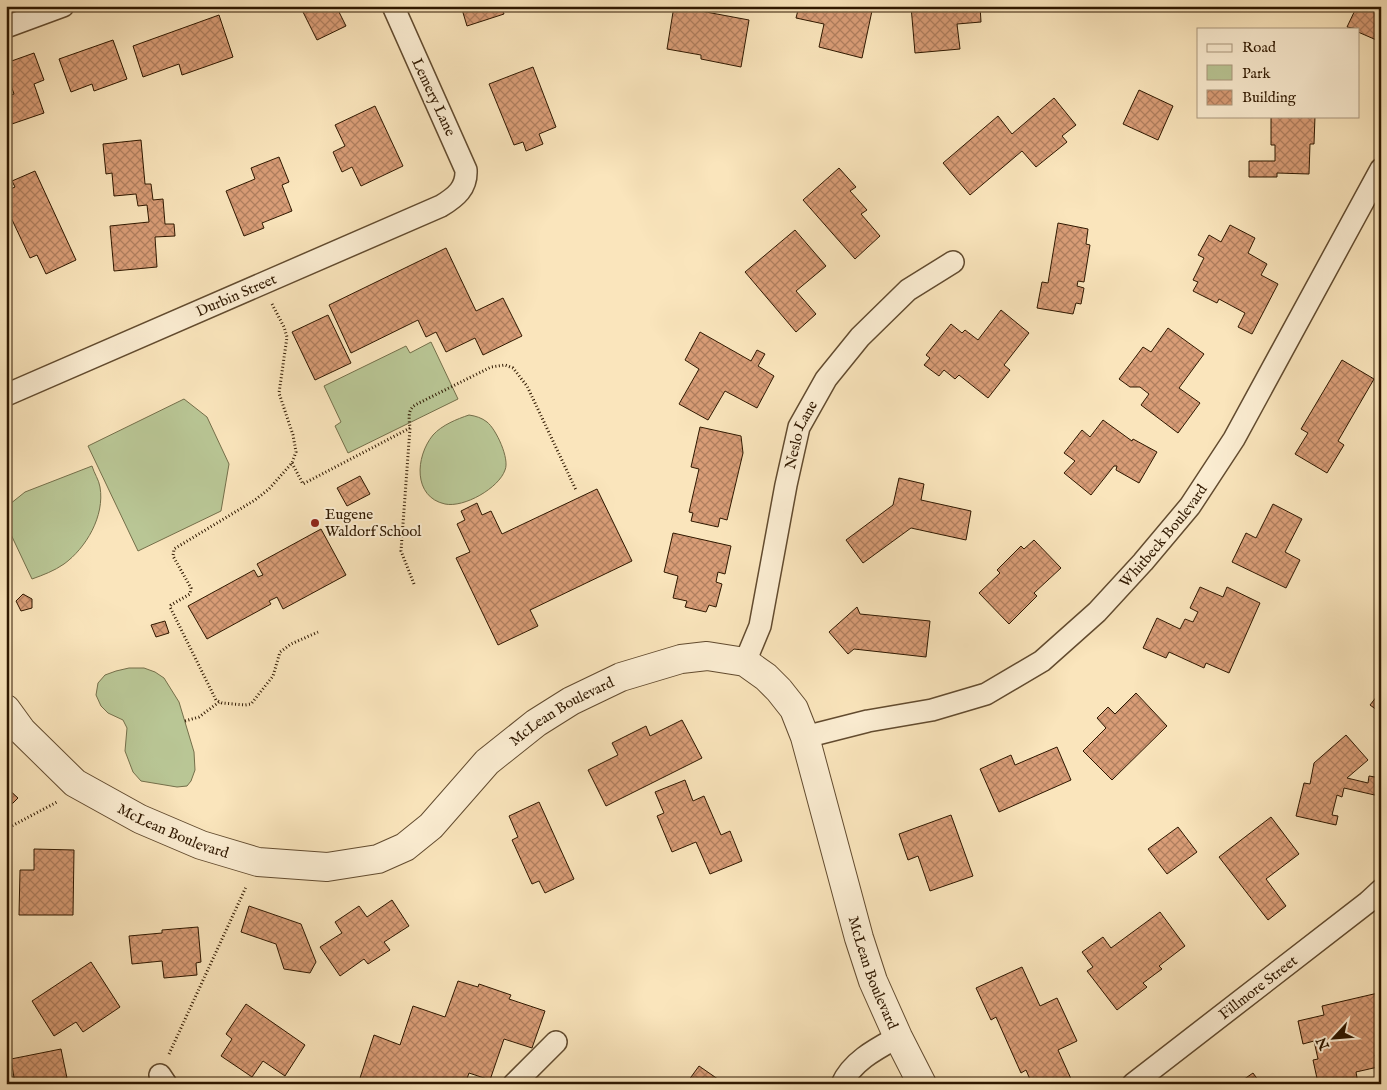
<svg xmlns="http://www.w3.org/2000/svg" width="1387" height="1090" viewBox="0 0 1387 1090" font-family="'IM FELL English',serif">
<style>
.green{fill:#b9c695;stroke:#746f4a}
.building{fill:url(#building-cross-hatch);stroke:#2f1800}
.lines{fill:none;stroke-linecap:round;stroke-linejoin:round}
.minor-casing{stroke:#624b2f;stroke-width:24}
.tertiary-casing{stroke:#624b2f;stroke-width:30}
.path{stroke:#2f1800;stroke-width:3;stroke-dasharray:1 2.5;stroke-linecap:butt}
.minor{stroke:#fceed3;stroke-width:21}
.tertiary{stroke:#fceed3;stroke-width:28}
.poi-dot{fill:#8f2418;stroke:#fceed3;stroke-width:2}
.labels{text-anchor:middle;stroke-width:4;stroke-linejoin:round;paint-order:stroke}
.street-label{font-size:15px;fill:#2f1800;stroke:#fceed3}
.poi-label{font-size:15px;fill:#2f1800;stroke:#fceed3;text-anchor:start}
</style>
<defs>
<pattern id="building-cross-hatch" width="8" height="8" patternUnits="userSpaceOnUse" patternTransform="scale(1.25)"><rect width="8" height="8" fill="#d99d77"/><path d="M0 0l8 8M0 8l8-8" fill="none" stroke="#b07f5f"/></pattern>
</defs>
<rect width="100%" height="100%" fill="#fae5bc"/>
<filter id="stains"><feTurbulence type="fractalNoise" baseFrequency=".004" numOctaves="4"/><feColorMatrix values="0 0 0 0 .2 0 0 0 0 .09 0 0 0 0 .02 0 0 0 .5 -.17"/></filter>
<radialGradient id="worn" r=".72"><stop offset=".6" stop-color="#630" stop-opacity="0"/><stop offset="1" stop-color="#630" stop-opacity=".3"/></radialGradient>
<path class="green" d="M431 342 458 399 348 453 335 426 341 422 324 386 406 346 410 353Z
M184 399 207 417 229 464 221 511 138 551 88 446Z
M469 415C476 416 482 418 487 422 496 429 510 459 505 470 499 488 464 508 445 504 413 497 415 457 433 435 442 425 457 419 469 415Z
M92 466C94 473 99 480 100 487 105 516 86 548 64 564 54 571 43 575 32 579L6 524 10 504 25 492Z
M129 668H144L155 672 164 678 179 702 194 752 195 770 191 781 187 786 177 787 141 781 133 772 125 751 127 728 123 720 108 713 101 706 96 695 98 683 105 675 116 671Z"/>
<path class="building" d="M300 6H336L346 26 317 40Z
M461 6H501L504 14 467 26Z
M674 6 749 20 741 67 701 59V55L667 49Z
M799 6H873L862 58 819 47 824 24 796 18Z
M911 6H980L981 22 957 24 960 49 915 53Z
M1357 6H1381V42L1358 32V29L1347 27Z
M219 15 233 57 182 75 179 64 143 77 133 46Z
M113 40 127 79 94 91 92 84 71 92 59 59Z
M34 53 44 80 34 84 44 113 6 126V81L11 95 14 94 6 72V63Z
M533 67 556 127 539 134 543 144 526 151 523 142 514 145 489 84Z
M1139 90 1173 106 1158 140 1123 124Z
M1054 98 1076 125 1062 136 1067 142 1036 167 1022 151 970 195 943 163 998 116 1012 134Z
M375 106 403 166 361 186 352 167 342 172 333 152 345 146 335 125Z
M1271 116H1315L1314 144H1310L1309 174 1277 173V177H1249V161H1275V145H1271Z
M141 140 145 184H151L153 200 163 199 165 224H174L175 236 155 237 157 267 114 271 110 226 149 222 147 205 138 206 136 194 114 196 112 173 106 174 103 144Z
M279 157 289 182 282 185 292 211 262 223 264 228 244 236 226 191 255 179 251 168Z
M839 168 856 187 850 191 867 210 861 214 880 236 855 259 803 200Z
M35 171 76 260 46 274 37 255 30 258 6 207V191L15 187 12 181Z
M1058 223 1088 229 1086 244 1090 245 1084 282 1078 281 1077 286 1084 288 1081 304 1076 303 1073 314 1037 308 1042 282 1048 283Z
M1230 225 1255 238 1248 253 1267 264 1261 275 1278 284 1252 334 1238 327 1245 313 1219 299 1217 303 1193 291 1198 282 1193 280 1204 258 1198 255 1209 235 1221 242Z
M795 230 826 266 796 291 816 314 796 332 745 272Z
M446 248 476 311 503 298 522 336 483 355 475 338 446 352 436 332 426 337 418 320 351 353 329 305Z
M1001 310 1029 333 1004 365 1010 370 988 398 959 375 955 379 944 370 939 376 924 365 930 358 926 355 951 324 962 333 965 330 978 340Z
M328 315 351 363 315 380 292 332Z
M1168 328 1204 354 1179 388 1200 403 1178 433 1141 405 1149 394 1140 387H1130L1119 379 1143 347 1151 352Z
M700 332 751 361 757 350 765 354 758 366 774 376 757 408 725 391 708 420 679 404 699 369 685 360Z
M1342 360 1374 379 1338 441 1344 445 1327 473 1295 454 1308 433 1301 429Z
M1103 420 1132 441 1133 439 1157 452 1139 483 1116 470 1117 466H1114L1091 495 1064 473 1075 461 1064 453 1082 430 1090 437Z
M700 427 741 436 743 453 727 520 720 518 718 527 691 521 693 513 689 512 699 469 691 467Z
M360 476 370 494 347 506 337 488Z
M899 478 924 484 921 500 971 511 966 540 911 528 863 563 846 540 893 505Z
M597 489 632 561 530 610 538 626 498 645 456 558 470 552 457 524 465 520 461 511 477 503 482 515 491 511 502 534Z
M1273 504 1302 519 1285 552 1300 560 1286 588 1232 562 1246 533 1256 538Z
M321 529 346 575 283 609 277 597 269 601 271 604 207 639 188 606 254 570 258 577 263 575 257 564Z
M673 533 731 546 725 574 718 572 716 582 722 584 716 607 709 605 706 612 685 607 687 601 673 598 678 576 664 572Z
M1034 540 1061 568 1034 593 1037 596 1009 624 979 593 1000 573 997 570 1021 546 1024 549Z
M1200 587 1223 597 1227 587 1260 603 1229 673 1206 663 1204 668 1169 652 1166 658 1143 648 1157 618 1180 629 1185 619 1193 622 1198 612 1190 608Z
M23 594 32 599V608L21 611 16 601Z
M857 607 860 614 930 621 926 657 854 649 848 654 829 632Z
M165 621 169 633 156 637 151 625Z
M1381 691V713L1370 705Z
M1136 693 1167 726 1112 780 1083 751 1106 728 1097 718 1108 707 1115 714Z
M682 720 702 758 606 806 588 770 618 755 612 743 646 726 650 736Z
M1346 735 1368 760 1347 778 1368 783 1369 776 1381 778 1379 796 1344 788 1342 797 1337 795 1332 815 1338 816 1336 825 1296 816 1304 783 1310 784 1314 763Z
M1057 747 1071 780 999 812 980 769 1011 755 1015 765Z
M685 780 693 801 704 796 721 835 730 831 742 861 710 874 696 842 672 852 657 816 664 813 655 792Z
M6 787 18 798 6 810Z
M539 802 574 879 545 893 539 881 532 884 512 840 518 837 509 816Z
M951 815 973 876 930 891 918 856 908 860 899 834Z
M1271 817 1299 854 1266 879 1286 906 1268 920 1219 857Z
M1178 827 1197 852 1167 874 1148 849Z
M34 849 74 850 73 915H19L20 870H34Z
M392 900 409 926 384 942 390 950 368 964 364 959 340 976 320 947 342 933 335 922 359 906 367 917Z
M249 906 301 924 316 962 310 973 284 969 276 944 241 932Z
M1160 912 1185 946 1159 966 1162 969 1143 983 1147 987 1117 1010 1087 971 1093 967 1082 952 1103 937 1111 948Z
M198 927 201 962 196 963 197 975 164 978 162 961 132 964 129 936 162 933V930Z
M91 962 120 1007 83 1032 76 1022 54 1036 32 1001Z
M1022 967 1040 1006 1057 998 1077 1041 1058 1050 1072 1081 1067 1084H1032L1026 1070 1021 1073 996 1017 991 1020 976 988Z
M458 981 478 987 479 984 511 995 509 999 545 1011 532 1048 504 1039 490 1080 469 1073 465 1084H377L360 1078 374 1035 400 1045 413 1006 445 1017Z
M1378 993 1381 1007V1054L1375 1055 1378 1067 1356 1072 1358 1083H1318L1313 1060 1318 1059 1314 1041 1303 1044 1298 1021 1324 1015 1322 1006Z
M246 1004 305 1045 285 1076 263 1061 252 1077 221 1056 232 1039 226 1034Z
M61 1049 67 1078 59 1079 60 1084H15L11 1059Z
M699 1066 725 1084H686Z
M1253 1073 1261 1084H1237Z"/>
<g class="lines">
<g class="minor-casing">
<g id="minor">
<path d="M6 27 63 6"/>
<path id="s1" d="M6 395 441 206C456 197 467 188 466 170L393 6"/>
<path id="s2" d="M745 662 760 626 786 485 799 427 826 379 860 337 908 290 953 262"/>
<path id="s3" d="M805 737 868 721 932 710 986 694 1042 661 1097 612 1143 562 1190 506 1234 439 1381 169"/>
<path d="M160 1075 166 1084"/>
<path d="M514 1084 556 1042"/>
<path d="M842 1084C852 1061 878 1048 898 1037"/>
<path id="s4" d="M1133 1084 1368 902 1381 890"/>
</g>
</g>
<g class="tertiary-casing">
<g id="tertiary">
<path id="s5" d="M6 709 22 731 75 783 140 819 201 845 258 862 327 867 378 859 405 847 431 826 487 762 536 723 571 701 621 677 681 659 707 656 745 662 766 677 779 690 794 709 805 737 859 938 873 981 898 1037 922 1084"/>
</g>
</g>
<path class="path" d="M272 304 284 327 287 337 279 393 293 435 296 452 292 463 269 489 255 500 174 549 173 556 191 588 190 594 171 605 170 607 216 700 222 703 245 705 251 704 273 676 280 652 291 644 318 632
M292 463 303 484 410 428
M414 584 401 551 410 428C409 418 407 409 417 404L491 367 505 365 513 368 527 386 576 490
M185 721 199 717 219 702
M6 829 57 802
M169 1054 246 887"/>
<use href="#minor" class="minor"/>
<use href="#tertiary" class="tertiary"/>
</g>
<circle class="poi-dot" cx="315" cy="523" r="5"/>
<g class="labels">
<g class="street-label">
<text transform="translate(434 97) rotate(65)" y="5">Lemery Lane</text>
<text dy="5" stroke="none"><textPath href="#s1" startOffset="251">Durbin Street</textPath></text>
<text dy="5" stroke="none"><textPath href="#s2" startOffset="235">Neslo Lane</textPath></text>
<text dy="5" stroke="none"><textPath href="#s3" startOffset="426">Whitbeck Boulevard</textPath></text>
<text dy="5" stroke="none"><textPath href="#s5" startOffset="661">McLean Boulevard</textPath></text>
<text dy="5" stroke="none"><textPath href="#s5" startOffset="211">McLean Boulevard</textPath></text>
<text dy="5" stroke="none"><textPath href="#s5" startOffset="1201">McLean Boulevard</textPath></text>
<text dy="5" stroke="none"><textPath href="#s4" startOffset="158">Fillmore Street</textPath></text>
</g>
<g class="poi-label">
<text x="325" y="519">Eugene<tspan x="325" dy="17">Waldorf School</tspan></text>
</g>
</g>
<rect width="1387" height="1090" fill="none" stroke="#fae5bc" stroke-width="25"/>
<rect x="8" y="8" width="1372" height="1075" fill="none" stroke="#2f1800" stroke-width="2.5"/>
<rect x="12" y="12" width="1362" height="1065" fill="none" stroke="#2f1800"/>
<rect x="1197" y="28" width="162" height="90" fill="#fceed3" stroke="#aa987f"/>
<rect x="1207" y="44" width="25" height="8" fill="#fceed3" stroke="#aa987f"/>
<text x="1242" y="52" font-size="15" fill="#2f1800">Road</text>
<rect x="1207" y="65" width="25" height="15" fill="#b9c695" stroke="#aa987f"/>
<text x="1242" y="78" font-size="15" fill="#2f1800">Park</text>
<rect x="1207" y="90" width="25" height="15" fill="url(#building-cross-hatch)" stroke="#aa987f"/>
<text x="1242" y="102" font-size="15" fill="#2f1800">Building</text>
<g transform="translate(1334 1038) rotate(244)" stroke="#fceed3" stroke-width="4" paint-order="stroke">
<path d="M0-4L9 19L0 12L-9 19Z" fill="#2f1800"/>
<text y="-8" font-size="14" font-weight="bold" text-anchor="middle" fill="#2f1800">N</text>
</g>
<rect width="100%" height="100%" filter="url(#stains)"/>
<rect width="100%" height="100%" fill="url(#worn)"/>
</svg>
